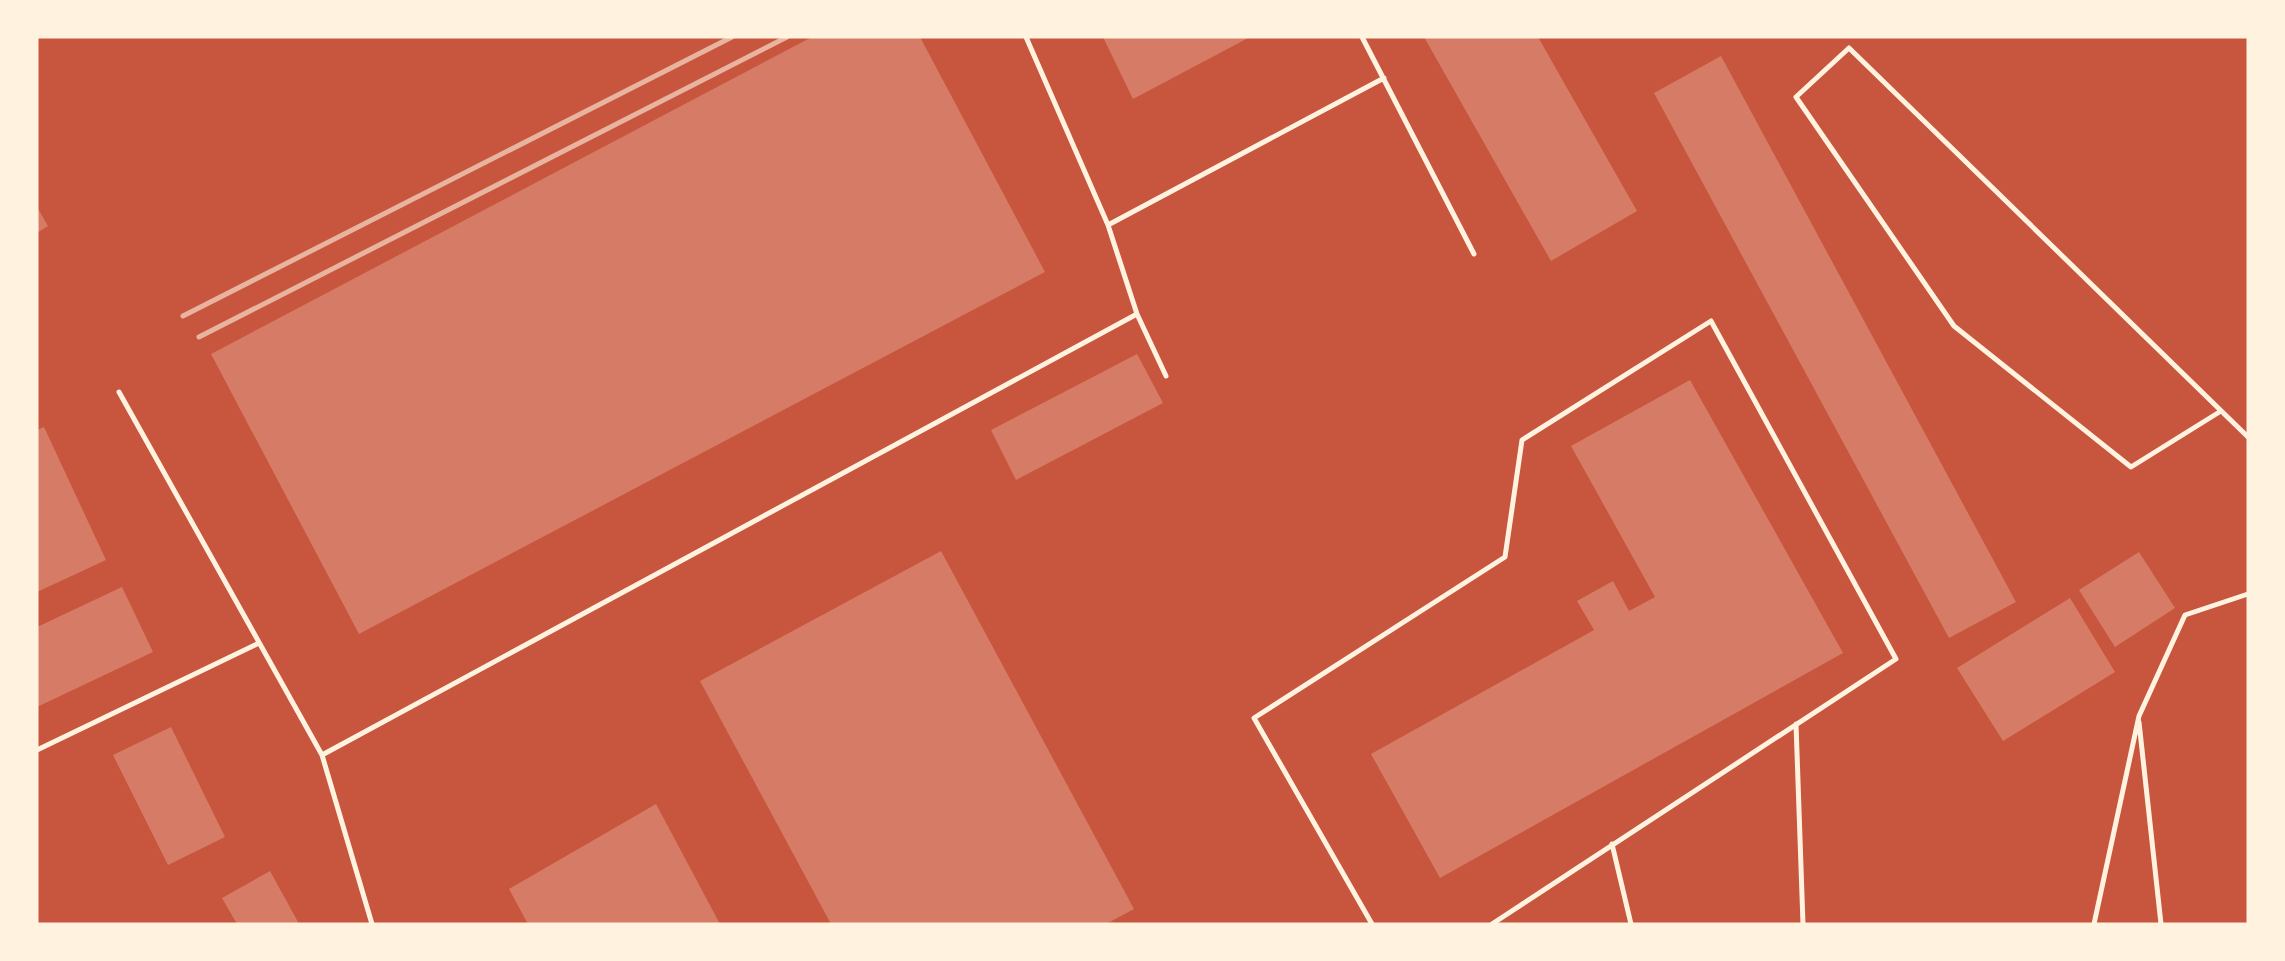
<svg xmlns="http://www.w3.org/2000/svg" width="2285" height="961" viewBox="0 0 2285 961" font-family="'PT Sans',sans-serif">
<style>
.building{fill:#d67c66}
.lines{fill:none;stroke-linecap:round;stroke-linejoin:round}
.service{stroke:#fff3e0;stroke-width:5}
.rail{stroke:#e9b49f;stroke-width:5}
</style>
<rect width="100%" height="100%" fill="#c8553d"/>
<path class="building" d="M812 37H920L1045 272 359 634 211 354Z
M1103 37H1250L1133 99Z
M1424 37H1538L1637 211 1551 261Z
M1721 56 2016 602 1949 638 1654 93Z
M37 207 48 226 37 233Z
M1137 354 1163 403 1016 480 991 430Z
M1690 380 1843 653 1440 878 1371 754 1594 630 1577 601 1613 581 1629 611 1655 597 1571 446Z
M44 427 106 560 37 592V430Z
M941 551 1134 909 1106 924H831L700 681Z
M2139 552 2175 608 2115 647 2079 590Z
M122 587 153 652 37 707V627Z
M2070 598 2115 672 2003 741 1957 668Z
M171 727 225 837 168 865 113 755Z
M656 804 720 924H528L509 889Z
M270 871 298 922 295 924H237L222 898Z"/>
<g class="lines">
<path class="service" d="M1026 37 1108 225 1137 314 1166 376
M1362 37 1474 254
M1108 225 1384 78
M119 392 322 755
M2221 411 2131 467 1954 326 1796 97 1849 48 2248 437
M2139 722 2161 924
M1796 724 1803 924
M37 750 259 643
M1612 844 1631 924
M372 924 322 755 1137 314
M1372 924 1254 718 1505 557 1522 440 1711 321 1896 659 1492 924
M2094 924 2139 716 2185 615 2248 594"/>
<path class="rail" d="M183 316 732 37
M199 337 787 37"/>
</g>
<rect width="2285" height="961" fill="none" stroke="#fff3e0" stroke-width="77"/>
</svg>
